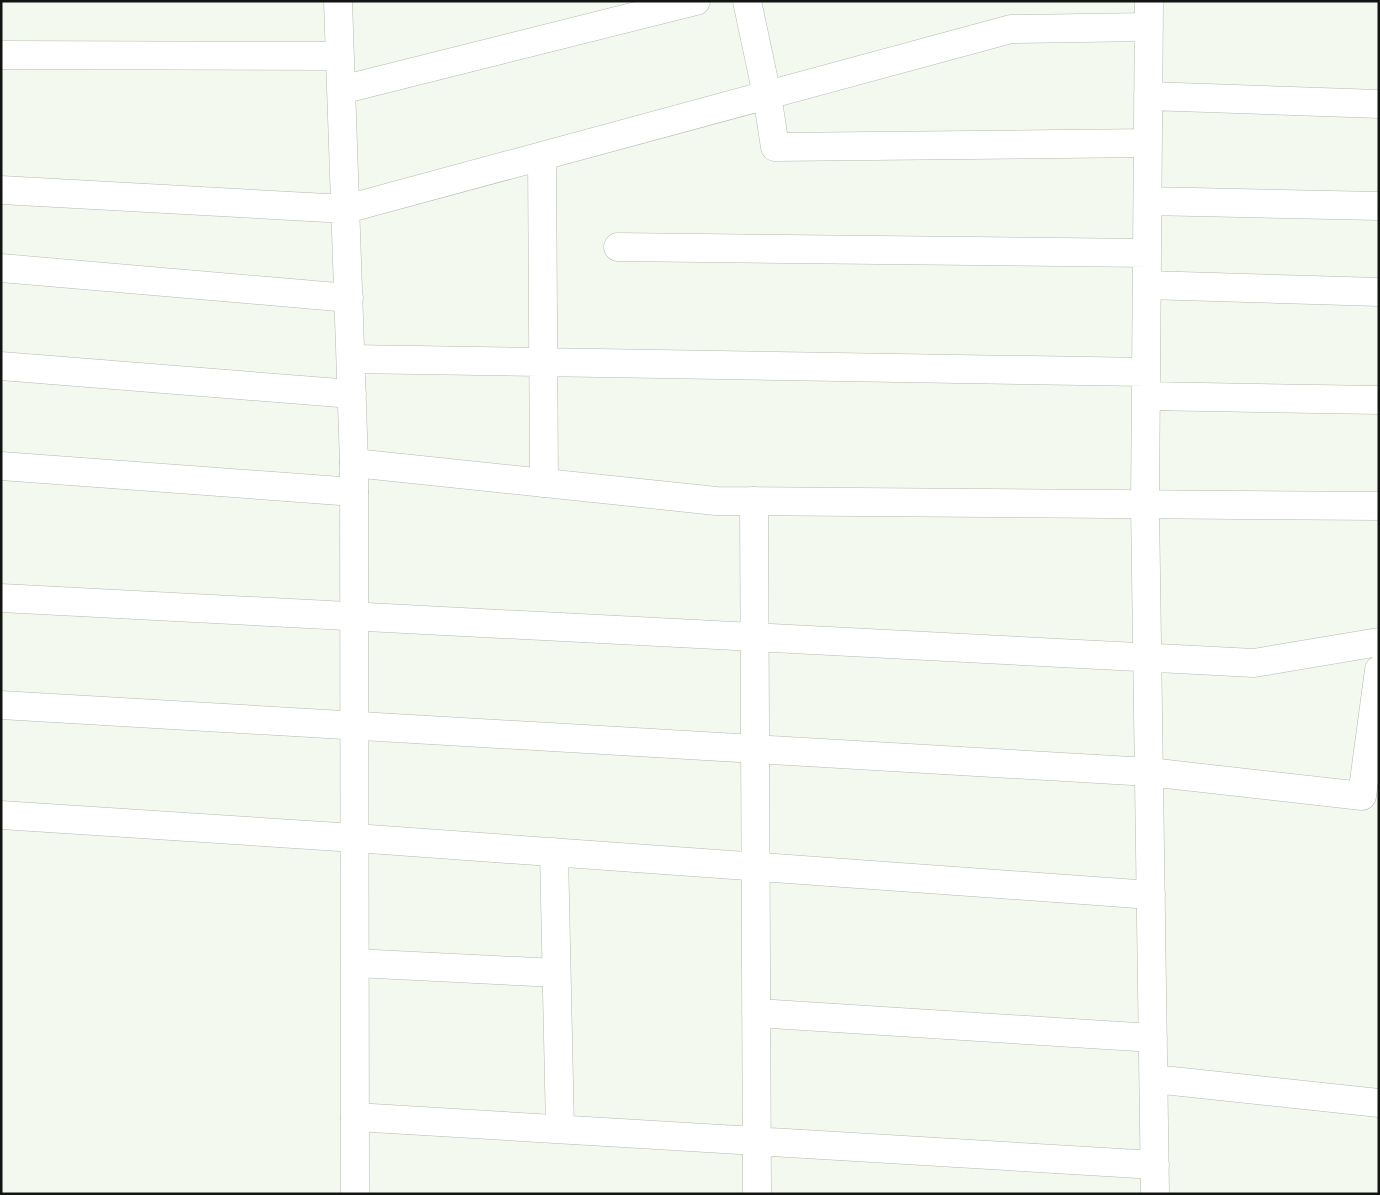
<svg xmlns="http://www.w3.org/2000/svg" width="1380" height="1195" viewBox="0 0 1380 1195" font-family="'Playfair Display',serif">
<style>
.lines{fill:none;stroke-linecap:round;stroke-linejoin:round}
.street-casing{stroke:#b4baaf;stroke-width:29}
.secondary-casing{stroke:#b4baaf;stroke-width:29}
.street{stroke:#fff;stroke-width:28}
.secondary{stroke:#fff;stroke-width:28}
</style>
<rect width="100%" height="100%" fill="#f3f9ee"/>
<g class="lines">
<g class="street-casing">
<path id="street" d="M338 1 354 463
M747 1 767 95 775 147 1148 143
M1149 1 1145 505 1155 1194
M1 55 340 56
M341 90 696 1
M1148 96 1379 104
M542 156 544 483
M1 190 346 209 1011 29 1149 27
M1148 201 1379 206
M618 247 1147 253
M1 268 349 298
M1147 285 1379 292
M351 359 1146 372
M1 366 352 394
M1146 396 1379 400
M1 466 354 492
M754 501 757 1194
M1 598 1254 663 1379 642
M1 705 1149 772 1362 796 1379 670
M1 815 355 838 1151 895
M554 852 560 1129
M355 963 556 973
M756 1013 1153 1038
M1154 1079 1379 1103
M355 1117 1155 1165"/>
</g>
<g class="secondary-casing">
<path id="secondary" d="M355 1194 354 463 716 501 1379 506"/>
</g>
<use href="#street" class="street"/>
<use href="#secondary" class="secondary"/>
</g>
<rect width="1380" height="1195" fill="none" stroke="#131512" stroke-width="5"/>
</svg>
